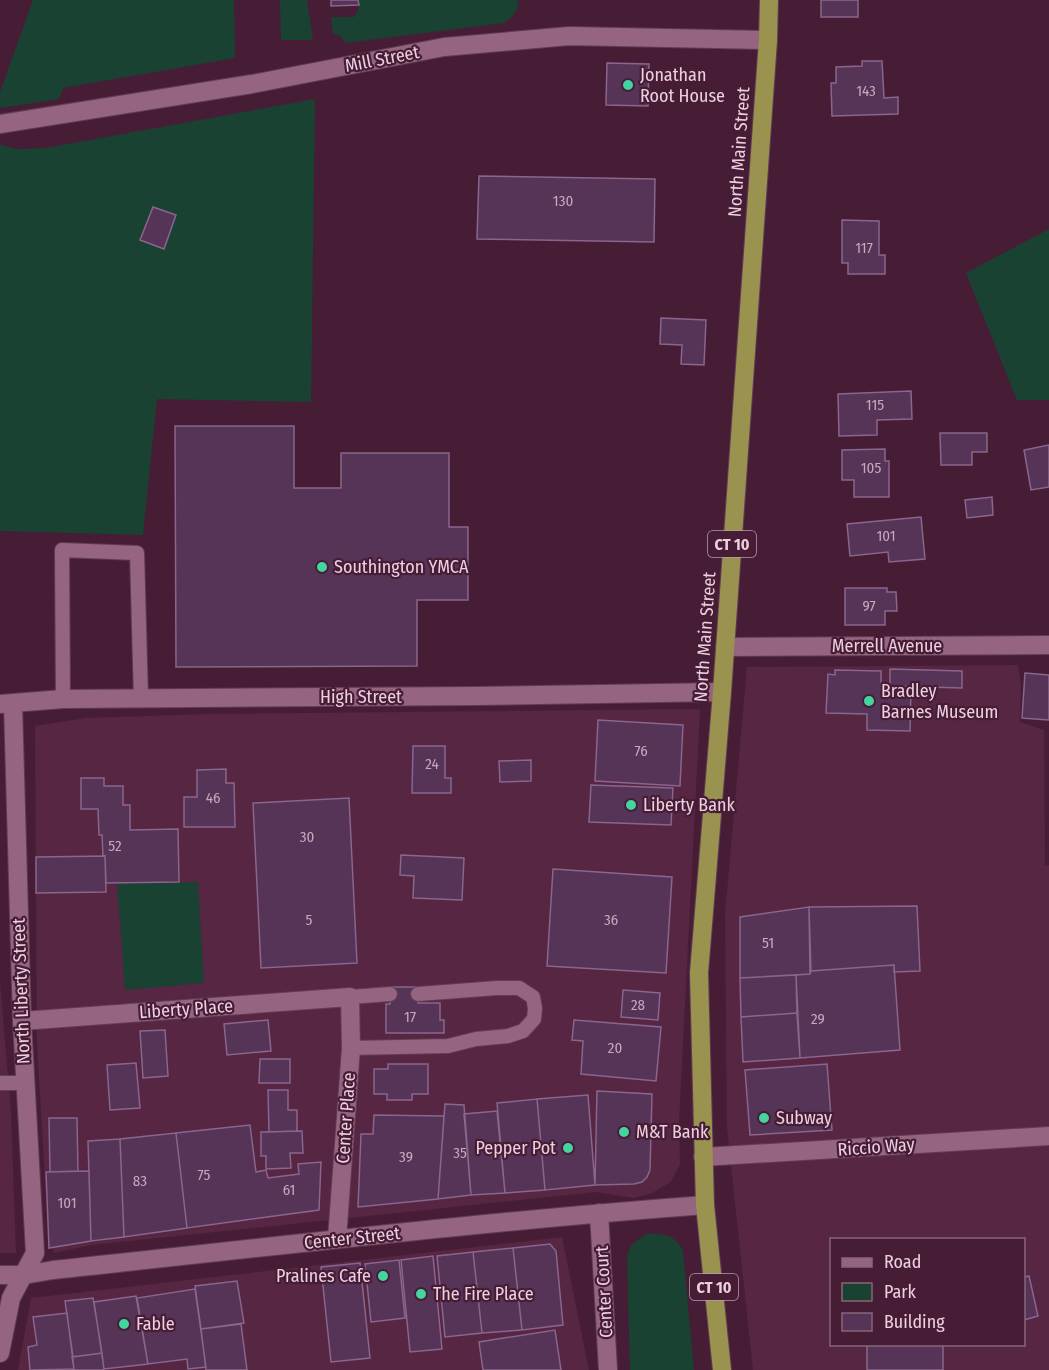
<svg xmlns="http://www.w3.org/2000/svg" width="1049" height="1370" viewBox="0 0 1049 1370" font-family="'Fira Sans Condensed',sans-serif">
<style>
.built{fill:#562643;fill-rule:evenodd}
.green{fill:#194232}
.building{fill:#563458;stroke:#8a658c;stroke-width:1.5}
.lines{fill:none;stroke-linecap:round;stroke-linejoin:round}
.lane-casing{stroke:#613d54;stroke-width:16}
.street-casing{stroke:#613d54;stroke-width:20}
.highway-casing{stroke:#613d54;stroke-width:20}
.lane{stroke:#956480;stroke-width:14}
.street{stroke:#956480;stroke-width:18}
.highway{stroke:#99934f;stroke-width:18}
.poi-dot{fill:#43d4a0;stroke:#471d36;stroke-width:2}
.labels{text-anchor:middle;stroke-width:4.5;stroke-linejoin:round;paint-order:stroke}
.number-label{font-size:15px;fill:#c6a9bd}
.shield{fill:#471d36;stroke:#ba9aac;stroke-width:1.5}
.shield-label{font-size:16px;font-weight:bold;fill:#ecd0df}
.street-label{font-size:18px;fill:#ecd0df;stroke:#471d36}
.poi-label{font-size:18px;fill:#ecd0df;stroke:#471d36;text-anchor:start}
</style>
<rect width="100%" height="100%" fill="#471d36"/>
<path class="built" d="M1018 665 1021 685 1020 722 1044 730 1045 866 1049 865V1370H753L727 1128 725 914 747 667ZM832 1240H1024V1344H832Z
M700 709 679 1123 680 1164 671 1182 652 1193 634 1198 596 1192 91 1245 54 1253 47 1211 37 1044 35 726 86 718 207 714Z
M0 982 11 1113 16 1253H0Z
M562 1237 589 1370H18L31 1298Z"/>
<path class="green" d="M33 0H234L235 58 63 88 59 99 0 108V92Z
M280 0H307L313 40H281Z
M358 0H518C519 11 512 17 504 23L345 43 340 35 333 34 331 17H354L358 11Z
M315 99 311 402 157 399 143 535 0 531V145L18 149 46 148Z
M1049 229V400H1017L966 273Z
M198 882 204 983 125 990 117 883Z
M646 1234C663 1233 676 1235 683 1251L694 1370H630L627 1256 631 1245Z"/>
<path class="building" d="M331 0H358L359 5 331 6Z
M821 0H858V17H821Z
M862 61H882L884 98 898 97V114L832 116 831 83H836V67L862 66Z
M607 63 649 64 648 106 606 105Z
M479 176 655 179 654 242 477 239Z
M153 207 176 215 164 249 140 240Z
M842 220 879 221V255H885V274H848V263H842Z
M661 318 706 320 704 365 681 364 682 345 660 344Z
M911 391 912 419 877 420V435L839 436 838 394Z
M175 426H294V488H341V453H449V527H468V600H417V666L176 667Z
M940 433H987V452H972V465H941Z
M1049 445V487L1031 490 1024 450Z
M885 449V461H889V497H854V480H842V450Z
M992 497 993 515 967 518 965 500Z
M921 517 925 559 889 562 888 552 850 556 847 524Z
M845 588H887V592H896L897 611H885V625H845Z
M890 669 962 671V688L890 686Z
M835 670 881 671V689L911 690 910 731 867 730V714L826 713 828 674 835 675Z
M1025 673 1049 675V720L1022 718Z
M598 720 683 725 680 786 595 781Z
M413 746H445V778H451V793H412Z
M531 760V781L500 782 499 761Z
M226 769V783H234L235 827H184V797H197V770Z
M81 778H104V786H123V805H130V830L178 829 179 882 106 883 105 856H103L102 835H99L98 809H81Z
M591 785 673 788 671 825 589 822Z
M349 798 357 963 261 968 253 803Z
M401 855 464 858 462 900 413 898 414 876 400 875Z
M105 856 106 892 36 893V857Z
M553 869 672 877 666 973 547 966Z
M917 906 920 971 894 972V965L811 971 809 907Z
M809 907 810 974 740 978V917Z
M894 965 900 1050 800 1058 796 975 810 974 811 971Z
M796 975 797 1013 741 1017 740 978Z
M390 987H418V1003H440V1020H444V1033H386V1004H390Z
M623 990 660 993 658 1020 621 1017Z
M797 1013 800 1058 743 1062 741 1017Z
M268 1020 271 1051 227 1055 224 1024Z
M574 1020 661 1027 656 1081 581 1074 583 1041 572 1040Z
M165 1030 168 1076 143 1078 140 1031Z
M260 1059H290V1083H259Z
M136 1063 140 1108 110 1110 107 1065Z
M388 1064H428V1094H412V1100H387V1094H374V1069H388Z
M827 1064 832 1130 750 1135 745 1070Z
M268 1090H288V1110H297V1131L269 1132Z
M597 1091 652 1094 650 1170 647 1177 642 1182 634 1184 595 1185Z
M588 1095 595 1185 545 1190 537 1099Z
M537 1099 545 1190 505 1193 497 1103Z
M445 1104 464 1105 471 1195 438 1199Z
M497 1111 505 1193 471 1195 464 1114Z
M374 1115 444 1116 438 1199 358 1207 361 1134H373Z
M49 1118H77L78 1171 50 1172Z
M250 1125 256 1172 266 1170 268 1178 299 1174 298 1164 321 1162 319 1210 187 1228 176 1133Z
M302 1131 303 1153H290L291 1168 266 1169V1156H261V1132Z
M176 1133 187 1228 124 1237 120 1139Z
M120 1139 124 1237 91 1241 88 1141Z
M89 1171 91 1241 49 1248 46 1172Z
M550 1244 556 1251 563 1325 522 1330 513 1248Z
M513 1248 522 1330 482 1333 473 1252Z
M473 1252 482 1333 445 1337 437 1256Z
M433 1256 442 1349 410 1352 401 1260Z
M399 1260 405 1318 371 1322 365 1264Z
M360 1263 370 1358 331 1362 321 1267Z
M1029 1276 1038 1316 1024 1320V1277Z
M237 1281 244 1323 201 1329 195 1286Z
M195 1289 206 1367 188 1369 187 1359 148 1364 137 1298Z
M136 1296 148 1364 104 1369 94 1302Z
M93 1298 102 1353 73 1357 65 1301Z
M67 1313 74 1369 30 1370 28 1347 37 1345 33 1317Z
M241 1324 247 1370H206L201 1329Z
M555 1330 561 1370H483L479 1342Z
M867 1344H943V1370H867Z
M102 1353 104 1370H70L74 1369 72 1357Z"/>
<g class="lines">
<g class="lane-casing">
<path id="lane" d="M63 699 62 550 137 553 141 699
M350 997 390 994
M351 1048 448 1046 476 1039 508 1036 523 1031 534 1019 535 1008 533 997 519 988H497L418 994
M0 1083H24"/>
</g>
<g class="street-casing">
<path id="street" d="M0 124 252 84 444 47 569 36 768 40
M725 647 1049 645
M0 704 63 699 475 696 722 692
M22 1021 350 997 351 1048 337 1239
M703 1157 1049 1136
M599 1213 608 1370
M0 1275H24L53 1270C270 1247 487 1221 705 1205
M0 1353 11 1298 35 1253 22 1021 13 704"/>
</g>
<g class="highway-casing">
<path id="highway" d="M722 1370 705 1205 699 973 722 692 768 40 769 0"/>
</g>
<use href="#lane" class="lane"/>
<use href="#street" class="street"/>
<use href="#highway" class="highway"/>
</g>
<g class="poi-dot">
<circle cx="628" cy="85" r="6"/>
<circle cx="322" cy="567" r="6"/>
<circle cx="869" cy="701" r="6"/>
<circle cx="631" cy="805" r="6"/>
<circle cx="764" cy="1118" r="6"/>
<circle cx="624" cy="1132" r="6"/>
<circle cx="568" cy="1148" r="6"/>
<circle cx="383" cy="1276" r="6"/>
<circle cx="421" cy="1294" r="6"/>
<circle cx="124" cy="1324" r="6"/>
</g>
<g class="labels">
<g class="number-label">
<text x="866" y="96">143</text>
<text x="563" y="206">130</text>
<text x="864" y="253">117</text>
<text x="875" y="410">115</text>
<text x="871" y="473">105</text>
<text x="886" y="541">101</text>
<text x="869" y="611">97</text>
<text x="641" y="756">76</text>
<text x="432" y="769">24</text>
<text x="213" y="803">46</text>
<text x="307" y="842">30</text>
<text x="115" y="851">52</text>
<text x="309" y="925">5</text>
<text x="611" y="925">36</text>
<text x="768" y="948">51</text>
<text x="638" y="1010">28</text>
<text x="410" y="1022">17</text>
<text x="818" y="1024">29</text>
<text x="615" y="1053">20</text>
<text x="460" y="1158">35</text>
<text x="406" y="1162">39</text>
<text x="204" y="1180">75</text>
<text x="140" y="1186">83</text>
<text x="289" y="1195">61</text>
<text x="67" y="1208">101</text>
</g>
<g class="shield">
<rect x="708" y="531" width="48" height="26" rx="4.5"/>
<rect x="690" y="1274" width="48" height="26" rx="4.5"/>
</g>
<g class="shield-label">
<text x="732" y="550">CT 10</text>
<text x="714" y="1293">CT 10</text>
</g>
<g class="street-label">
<text transform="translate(382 59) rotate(-11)" y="6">Mill Street</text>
<text transform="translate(739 152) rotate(-86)" y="6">North Main Street</text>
<text transform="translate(705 637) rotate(-86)" y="6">North Main Street</text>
<text x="887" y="652">Merrell Avenue</text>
<text x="361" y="703">High Street</text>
<text transform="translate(21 991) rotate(-92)" y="6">North Liberty Street</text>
<text transform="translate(186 1009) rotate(-4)" y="6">Liberty Place</text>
<text transform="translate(346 1118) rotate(-86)" y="6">Center Place</text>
<text transform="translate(876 1147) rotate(-4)" y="6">Riccio Way</text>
<text transform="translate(352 1238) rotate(-6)" y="6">Center Street</text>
<text transform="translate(604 1292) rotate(-93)" y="6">Center Court</text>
</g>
<g class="poi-label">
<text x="640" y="81">Jonathan<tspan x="640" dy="21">Root House</tspan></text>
<text x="334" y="573">Southington YMCA</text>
<text x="881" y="697">Bradley<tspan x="881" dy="21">Barnes Museum</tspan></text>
<text x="643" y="811">Liberty Bank</text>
<text x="776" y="1124">Subway</text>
<text x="636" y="1138">M&amp;T Bank</text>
<text x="556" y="1154" text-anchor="end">Pepper Pot</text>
<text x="371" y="1282" text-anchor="end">Pralines Cafe</text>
<text x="433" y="1300">The Fire Place</text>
<text x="136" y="1330">Fable</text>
</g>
</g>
<rect x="830" y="1238" width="195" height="108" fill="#471d36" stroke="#89657a" stroke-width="1.5"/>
<rect x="842" y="1258" width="30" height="9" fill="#956480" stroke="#89657a" stroke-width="1.5"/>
<text x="884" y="1268" font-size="18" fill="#ecd0df">Road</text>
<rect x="842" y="1283" width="30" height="18" fill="#194232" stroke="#89657a" stroke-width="1.5"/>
<text x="884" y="1298" font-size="18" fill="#ecd0df">Park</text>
<rect x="842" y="1313" width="30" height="18" fill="#563458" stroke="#89657a" stroke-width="1.5"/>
<text x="884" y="1328" font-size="18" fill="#ecd0df">Building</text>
</svg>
